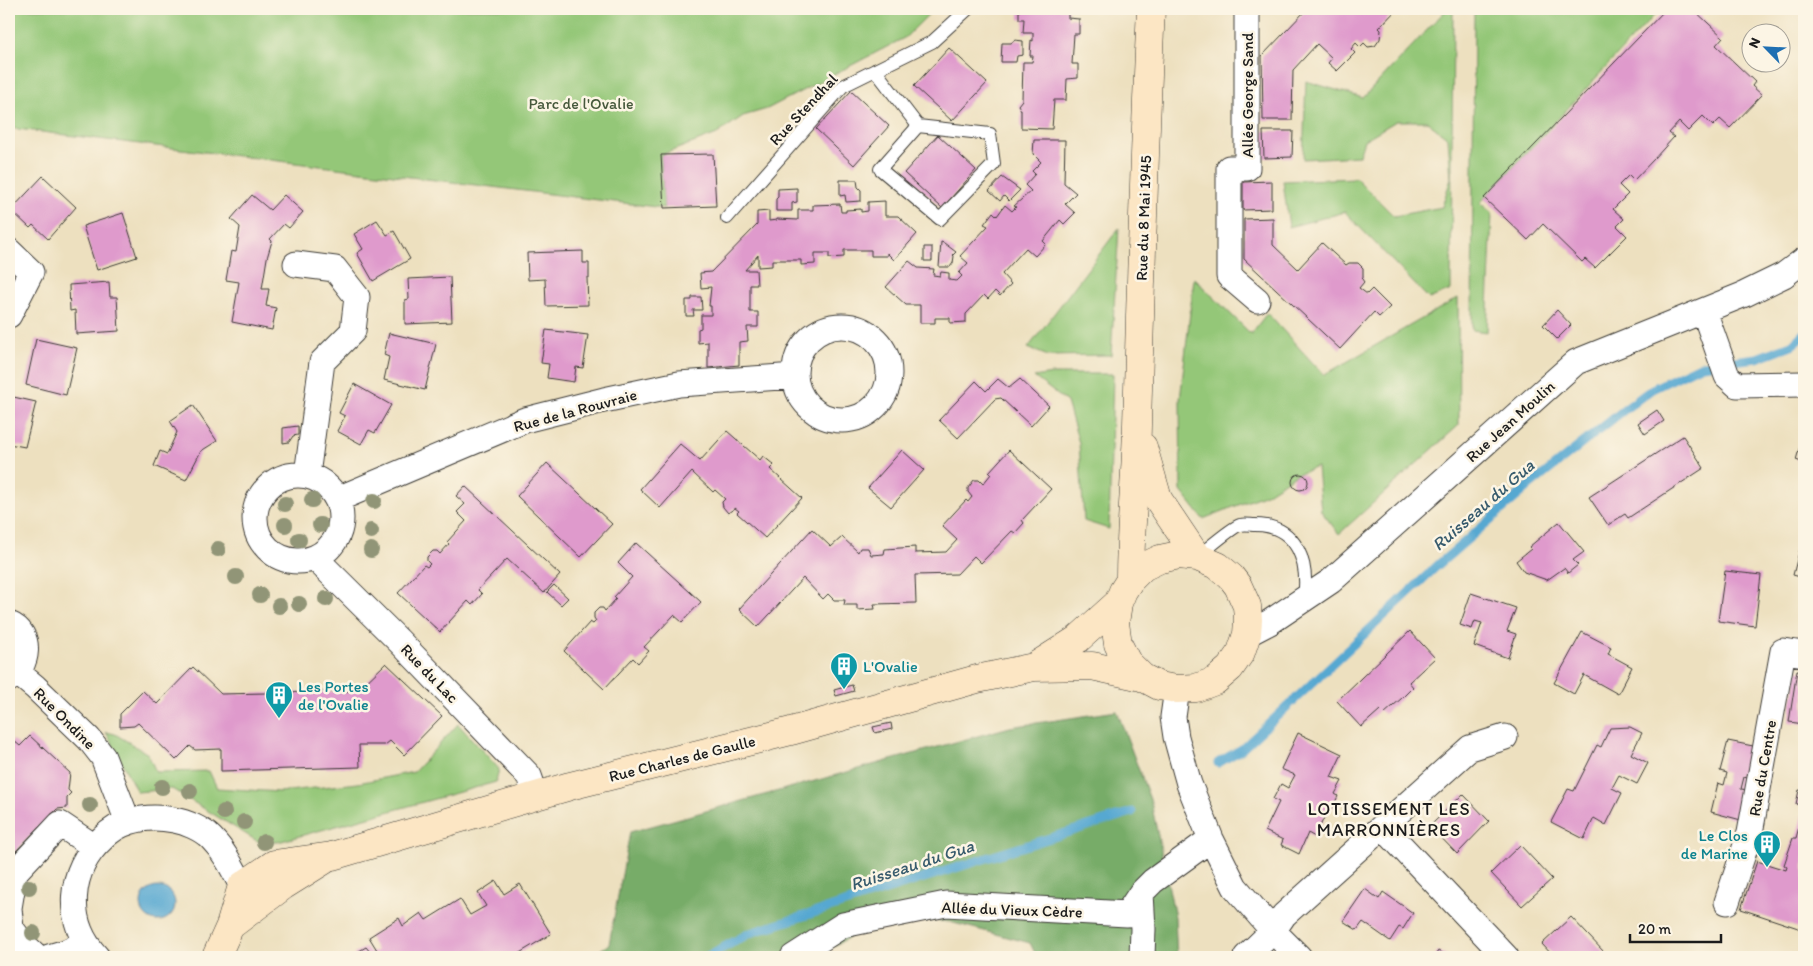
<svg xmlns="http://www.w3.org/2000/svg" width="1813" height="966" viewBox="0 0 1813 966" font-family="Itim,sans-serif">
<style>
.green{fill:#94c778;stroke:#58724a}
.forest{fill:#77ac68;stroke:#4a6442}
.water{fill:#57a8d1;stroke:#3a6276}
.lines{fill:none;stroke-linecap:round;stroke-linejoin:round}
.stream{stroke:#57a8d1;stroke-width:9}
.building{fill:#df9acc}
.lane-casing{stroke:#3b3934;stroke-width:14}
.street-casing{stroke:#3b3934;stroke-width:27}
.secondary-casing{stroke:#3b3934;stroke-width:29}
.lane{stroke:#fff;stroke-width:12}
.street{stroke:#fff;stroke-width:25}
.secondary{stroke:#fce6c4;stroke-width:28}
.tree{fill:#919577}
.labels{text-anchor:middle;stroke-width:5;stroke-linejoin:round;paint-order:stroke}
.street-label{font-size:16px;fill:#1c1c1c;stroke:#fcf5e5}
.park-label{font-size:16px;fill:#46583c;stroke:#fcf5e5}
.culture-label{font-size:16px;fill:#0d838f;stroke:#fcf5e5;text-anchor:start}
.water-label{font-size:18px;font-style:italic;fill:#375b6d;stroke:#fcf5e5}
.neighbourhood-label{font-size:18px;letter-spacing:1px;fill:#1c1c1c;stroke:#fcf5e5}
</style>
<rect width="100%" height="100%" fill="#fcf5e5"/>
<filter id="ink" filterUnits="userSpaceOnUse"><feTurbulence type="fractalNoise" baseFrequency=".02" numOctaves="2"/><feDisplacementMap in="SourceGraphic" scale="10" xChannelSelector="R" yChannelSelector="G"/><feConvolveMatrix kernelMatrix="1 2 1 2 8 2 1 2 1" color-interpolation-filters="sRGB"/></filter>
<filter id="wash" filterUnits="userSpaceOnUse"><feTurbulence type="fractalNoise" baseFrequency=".0096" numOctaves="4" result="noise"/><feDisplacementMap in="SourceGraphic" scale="20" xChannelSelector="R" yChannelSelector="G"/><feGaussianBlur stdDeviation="1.12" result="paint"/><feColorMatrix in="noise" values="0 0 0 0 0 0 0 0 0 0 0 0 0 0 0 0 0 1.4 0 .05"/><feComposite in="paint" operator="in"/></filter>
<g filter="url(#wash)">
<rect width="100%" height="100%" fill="#ede0bf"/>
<path class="green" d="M9 9H934L906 37 767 109 743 116 717 134 661 155 664 208 9 128Z
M1447 9H1453L1451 290 1429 299 1345 212 1289 227 1283 181 1356 178 1394 216 1442 207 1451 178 1448 138 1426 121H1396L1364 140 1359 156 1303 159 1306 81 1363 98Z
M1474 9H1660L1480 203 1492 213 1487 332 1472 330Z
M1119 228 1111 355 1048 356 1028 348Z
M1194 278 1251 334 1267 313 1324 375 1458 298 1459 425 1339 534 1321 511 1317 467 1295 475 1266 494 1203 519 1181 491 1180 400Z
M1052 374H1113L1109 529 1084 521 1079 443 1067 402 1034 377Z
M458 724 499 769 496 782 278 842 257 841 172 789 137 792 106 732 115 734 148 754 156 772 209 771 217 788 280 792 358 783 414 772Z"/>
<path class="forest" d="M1117 711 1151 802 1175 917 1177 957H1037L1030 943 950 922 886 917 814 957H590L609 944 630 832 1010 727Z"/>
<path class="water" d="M141 904a17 17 0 1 1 34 0a17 17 0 1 1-34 0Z"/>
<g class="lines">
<path class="stream" d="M1218 763 1242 749 1438 565 1528 487 1624 410 1652 389 1702 365 1757 358 1794 344 1804 334
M706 957 750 933 1132 812"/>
</g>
<g id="blocks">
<path class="building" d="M1019 9H1068V18L1079 19V34H1074L1072 64H1078V78L1067 79 1066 100H1054L1052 129 1021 128V110L1018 105 1022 100 1023 62H1032L1033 56H1030L1031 40 1033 41V33H1023L1024 19H1019Z
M1307 9H1397L1379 28 1381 30 1380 39 1375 46 1368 47 1364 43 1360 47 1356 43 1351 49 1355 53 1337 71 1328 63 1332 58 1317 44 1293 70 1292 120H1263L1262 56Z
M1666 9H1693L1723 37 1716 45 1755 82 1752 86 1762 95 1730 128 1720 119 1713 126 1703 116 1688 131 1679 122 1669 133 1674 137 1654 159 1634 180 1629 175 1619 185 1628 194 1613 209 1624 219 1617 226 1627 236 1595 268 1585 259 1582 262 1543 224 1528 240 1484 198Z
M1015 40 1023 41V55L1017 56 1016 62H1001L1002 43H1011Z
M949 48 987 83 952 121 914 86Z
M851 91 889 126 854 165 816 129Z
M1263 131H1293L1292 157 1264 158Z
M938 135 976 170 942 208 904 173Z
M1034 140H1065L1064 183 1076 193 1065 204 1075 213 1064 224 1060 220 1043 241 1046 244 1035 256 1026 248 1002 274 1011 284 1000 296 995 291 988 299 984 295 966 314V322L950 323V318H935V323H920V305H906L886 287 909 261 918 268 934 269 933 275 940 276 941 272 949 273V280L957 281 962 276 959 273 968 263 960 256 988 226 984 224 993 212 997 216 1005 205 1012 211 1016 207 1014 206 1031 191 1025 185 1035 174 1032 171 1041 162 1033 154Z
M713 154 716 206 664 208 661 155Z
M43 176 76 207 48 239 33 225 30 228 11 210Z
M1002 177 1020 190 1009 201 1004 196 1000 201 989 191Z
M840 180H857L858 187 861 190V201L846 202 845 195 840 196Z
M1272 181V209L1243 210V182Z
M797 188V202L792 203V211H776V199L778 197V189Z
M252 195 270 210 284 195 303 212 289 228 284 224 270 239 272 241 267 258 262 289H269L266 306 276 308 272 330 232 322 239 282 226 280 231 251 236 252 240 227 231 219Z
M885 201V216H898L917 234 894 260 887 253V256H871V250H844V257L829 258V253H815V264L801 265V260H772V266L758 267V255L745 270H756L757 285H750V312H758V327H747L748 341 739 342V365L708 368V342L698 343V329L701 328V315H711V306H709L711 287 701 288 700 273 711 272 757 225V212L769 211V221L777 220V219L798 220V210H813V205L840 204 841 212H846V210L861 209V212L868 211V202Z
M123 213 137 257 97 270 83 226Z
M1273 218V245L1298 269 1322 243 1346 265 1349 263H1358L1363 268V278L1362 279 1364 282 1359 288 1367 294 1372 289 1390 307 1379 317 1374 312 1340 349 1244 259V219Z
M377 220 387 235 394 231 410 259 373 281 357 253 363 249 354 234Z
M941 242 944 243 956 252 953 255 954 256 953 263 950 267H939Z
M924 247H932V261H924Z
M583 251V263H589V278H587L588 305 546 306 545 279 528 280 527 253Z
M450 277 452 322 405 324V300L409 299 408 279Z
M109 282 110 297H117L119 331 76 334 75 310 70 311 69 285Z
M692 297H701L702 310H693L694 316H686V300H692Z
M1557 310 1571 325 1557 339 1543 325Z
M546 330 588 335 583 368 576 367 574 382 547 378 549 364 541 363Z
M389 333 436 344 425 390 384 380 389 357 384 355Z
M36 339 77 348 66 395 26 385Z
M998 379 1009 388 1020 379 1049 406 1031 426 1001 398 995 399 958 438 939 420 976 381 986 391Z
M354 384 391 405 375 433 369 430 361 444 337 431 345 416 339 413Z
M9 396 36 402 25 447 9 444Z
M193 405 217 441 201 451 186 480 154 466 160 451 167 454 177 432 170 421Z
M1657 410 1664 421 1645 434 1638 423Z
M298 426V435L293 436 289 442 283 443V428Z
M727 431 760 460 763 456 774 465 770 469 802 498 765 538 737 513 739 511 735 508 728 513 723 507 722 502 725 499 715 490 713 492 692 472 660 508 640 489 680 444 700 461Z
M1804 432V463L1796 460Z
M1683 436 1704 468 1628 518 1625 514 1608 525 1589 497Z
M902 450 924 470 891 507 868 488Z
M1009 450 1051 489 1022 520 1024 523 1015 533 1012 531 981 563 974 556 957 574 915 575 916 603 874 604 875 609 857 610V605H844L845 600H834L828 594 823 599 803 578 758 627 739 609 812 529 831 547 842 537 858 552 860 548H868L871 555 884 554 885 549 915 547V553L946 552 957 540 942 526 966 500 968 502 972 497 968 492V488L974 480H979L983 484 991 474 989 472Z
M547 463 612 524 581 557 517 496Z
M1292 482a8 8 0 1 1 16 0a8 8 0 1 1-16 0Z
M465 486 560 575 544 593 507 559 478 590 482 594 472 605 468 601 440 632 398 593 424 565 427 567 430 564 427 561V557L433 551H437L440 554 449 544 447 542 466 521 457 512 465 504 456 496Z
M1559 522 1584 552 1573 560 1578 565 1568 573 1564 568 1547 580 1524 572 1516 561 1531 549 1529 547Z
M1804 533V578L1793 575Z
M636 543 701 602 682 622 674 615 644 647 649 651 638 663 633 658 604 689 564 651 590 622 593 624 596 621 594 618V613L599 608H603L605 611 616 599 614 597 632 577 618 563Z
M1725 571 1761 575 1755 626 1718 621Z
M554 585 568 598 561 605 547 592Z
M1471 593 1516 608 1507 631 1516 634 1508 658 1474 646 1482 623 1475 621 1472 629 1460 625Z
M1410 631 1435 658 1409 682 1413 687 1402 698 1384 714 1380 710 1361 727 1337 701Z
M1582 632 1611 647 1608 654 1632 667 1618 694 1584 675 1574 694 1554 683Z
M386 663 442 716 404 755 390 741 385 745H359L360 767 221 771V749L195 750 190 746 176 760 138 723 134 726 120 727V714L143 691 157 704 193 667 221 694 357 691Z
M1797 670 1804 671V724L1789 722Z
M852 685 854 691 836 696 834 690Z
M891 723 892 729 875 733 873 727Z
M1630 727 1642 733 1631 754 1648 763 1637 784 1619 775 1612 788 1622 793 1606 825 1594 818 1584 839 1551 822 1568 789 1574 791 1597 745 1601 747 1610 728Z
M1298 733 1342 754 1331 777 1342 781 1335 794 1338 796 1332 809 1329 807 1315 837 1308 833 1299 854 1281 845 1283 840 1265 831 1279 802 1273 799 1281 784 1288 788 1295 775 1281 769Z
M30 736 70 773 68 790 71 793 67 797V808L57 809 11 856V868H9V745L13 740 20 746Z
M1728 741 1758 747 1751 779 1744 777 1741 789 1748 790 1741 820 1711 812 1718 783 1724 785 1727 773 1720 771Z
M1799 790 1804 791V807L1796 804Z
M1463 794 1489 821 1457 854 1430 826Z
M1804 809V930L1741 909 1757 861 1786 870 1787 867 1784 865 1793 838H1796Z
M1520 845 1552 879 1522 906 1491 873Z
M496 881 504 894 520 884 551 934 513 957H355L354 954 366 947 371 953 377 950 369 937 399 918 403 926 421 913 426 920 460 899 470 915 486 906 478 893Z
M1365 889 1379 899 1383 892 1413 913 1403 929 1399 927 1390 941 1363 922 1357 930 1343 921Z
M1571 917 1604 952 1599 957H1554L1542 944Z
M1438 951 1450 957H1434Z"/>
</g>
</g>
<g filter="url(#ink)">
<use href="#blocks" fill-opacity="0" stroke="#3b3934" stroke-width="1"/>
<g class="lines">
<g class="lane-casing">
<path id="lane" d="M875 70 918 126 880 169 940 219 994 164 990 134 918 126
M727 218 843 86 932 42 968 9
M1197 557C1205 551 1232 527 1240 525 1245 524 1251 525 1255 525 1298 525 1309 563 1304 599"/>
</g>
<g class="street-casing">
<path id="street" d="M1247 9V168H1229V276L1257 300
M9 251 31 272 9 315
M296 264 335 269 357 297 353 331 322 362 307 475
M1704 311 1727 376 1737 385 1804 384
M795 373a47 47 0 1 1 94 0a47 47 0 1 1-94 0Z
M255 518a43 43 0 1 1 86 0a43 43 0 1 1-86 0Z
M338 499 525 420 604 400 679 384 795 376
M315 558 399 641 529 776 536 796
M9 624C33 633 29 667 9 679
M1247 634 1270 622 1331 581 1576 362 1745 294 1784 275 1804 260
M18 673 35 687 89 739 103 757 128 822
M1177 689 1173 717 1176 737 1189 784 1211 839 1235 887 1273 931 1299 957
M1383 827 1506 957
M1141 893 1143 929 1142 957
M1727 902 1750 833 1783 651 1804 654
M37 957 23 944 11 928 9 908 15 872 60 824 93 846
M49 957 66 952 85 943
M97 957C64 922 68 870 103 838 110 831 119 825 129 822 144 817 159 817 174 820 186 822 202 829 211 838 225 852 233 869 242 886
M793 957 843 925 946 904 1127 914 1141 893 1153 881 1211 839
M1246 957 1273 931 1284 915 1470 748 1505 737"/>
</g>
<g class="secondary-casing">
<path id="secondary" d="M1143 447 1158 499 1197 557
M1130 580C1130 528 1136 477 1137 425 1141 286 1144 147 1151 9
M1034 667 1078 639 1118 603
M230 926 283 886 323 861
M216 957 230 926 242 886 274 864 332 856 570 786 791 731 977 679 1034 667 1092 666 1142 677 1159 686 1177 689 1196 688 1215 681 1230 668 1241 652 1247 634 1248 620 1247 606 1238 586 1231 577 1218 566 1197 557 1179 555 1160 559 1143 567 1130 580 1123 591 1118 603 1115 623 1118 644 1127 662 1142 677"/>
</g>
<use href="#lane" class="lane"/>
<use href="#street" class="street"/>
<use href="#secondary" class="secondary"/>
</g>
<g class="tree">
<circle cx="312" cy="500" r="8"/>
<circle cx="374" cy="501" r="8"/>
<circle cx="285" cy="504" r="8"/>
<circle cx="285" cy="525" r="8"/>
<circle cx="320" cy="525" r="8"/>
<circle cx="371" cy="531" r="8"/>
<circle cx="299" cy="540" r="8"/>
<circle cx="218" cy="549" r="8"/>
<circle cx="371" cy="550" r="8"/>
<circle cx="236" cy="577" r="8"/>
<circle cx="260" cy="595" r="8"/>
<circle cx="326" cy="599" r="8"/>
<circle cx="299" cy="604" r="8"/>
<circle cx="279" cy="606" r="8"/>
<circle cx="162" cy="787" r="8"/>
<circle cx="190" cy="791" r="8"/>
<circle cx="90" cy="805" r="8"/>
<circle cx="224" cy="812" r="8"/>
<circle cx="244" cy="822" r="8"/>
<circle cx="264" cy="842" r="8"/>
<circle cx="29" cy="887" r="8"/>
<circle cx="33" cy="933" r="8"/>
</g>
</g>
<defs>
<g id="building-pin" transform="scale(1.4375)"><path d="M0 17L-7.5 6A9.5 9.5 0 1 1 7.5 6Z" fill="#0f9aa8" stroke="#fcf5e5"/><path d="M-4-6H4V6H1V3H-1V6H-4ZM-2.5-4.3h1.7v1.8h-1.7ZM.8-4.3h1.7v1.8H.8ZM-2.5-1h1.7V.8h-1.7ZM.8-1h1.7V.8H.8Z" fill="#fff"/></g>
</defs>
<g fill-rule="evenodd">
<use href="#building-pin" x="844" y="666"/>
<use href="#building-pin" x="279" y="695"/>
<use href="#building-pin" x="1767" y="844"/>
</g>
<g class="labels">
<g class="street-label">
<text transform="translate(1247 95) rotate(-90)" y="6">Allée George Sand</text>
<text transform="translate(803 109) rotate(-47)" y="6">Rue Stendhal</text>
<text transform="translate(1143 218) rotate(-88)" y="6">Rue du 8 Mai 1945</text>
<text transform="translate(575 410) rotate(-15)" y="6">Rue de la Rouvraie</text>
<text transform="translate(1510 421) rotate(-42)" y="6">Rue Jean Moulin</text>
<text transform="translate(430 673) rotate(46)" y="6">Rue du Lac</text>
<text transform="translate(65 718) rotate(45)" y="6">Rue Ondine</text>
<text transform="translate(682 758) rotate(-14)" y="6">Rue Charles de Gaulle</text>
<text transform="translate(1762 768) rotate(-80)" y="6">Rue du Centre</text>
<text transform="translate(1012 909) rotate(2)" y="6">Allée du Vieux Cèdre</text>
</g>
<g class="park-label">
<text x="581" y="109">Parc de l'Ovalie</text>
</g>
<g class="culture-label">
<text x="863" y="672">L'Ovalie</text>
<text x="298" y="692">Les Portes<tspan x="298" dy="18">de l'Ovalie</tspan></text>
<text x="1748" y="841" text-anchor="end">Le Clos<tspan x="1748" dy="18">de Marine</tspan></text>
</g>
<g class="water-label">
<text transform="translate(1483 505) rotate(-41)" y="6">Ruisseau du Gua</text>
<text transform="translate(912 865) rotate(-18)" y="6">Ruisseau du Gua</text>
</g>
<g class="neighbourhood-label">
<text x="1389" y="815">LOTISSEMENT LES<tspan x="1389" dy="21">MARRONNIÈRES</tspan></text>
</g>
</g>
<rect width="1813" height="966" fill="none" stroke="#fcf5e5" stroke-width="30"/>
<g transform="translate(1766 48) rotate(294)"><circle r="24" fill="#fcf5e5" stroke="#a29e95"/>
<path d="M0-4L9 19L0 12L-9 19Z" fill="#1f6fb2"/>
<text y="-8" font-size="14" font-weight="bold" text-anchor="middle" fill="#1c1c1c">N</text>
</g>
<path d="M1630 934v8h91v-8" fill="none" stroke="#1c1c1c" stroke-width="2.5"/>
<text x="1638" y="934" font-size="15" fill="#1c1c1c" stroke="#fcf5e5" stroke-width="4" paint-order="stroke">20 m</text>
</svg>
